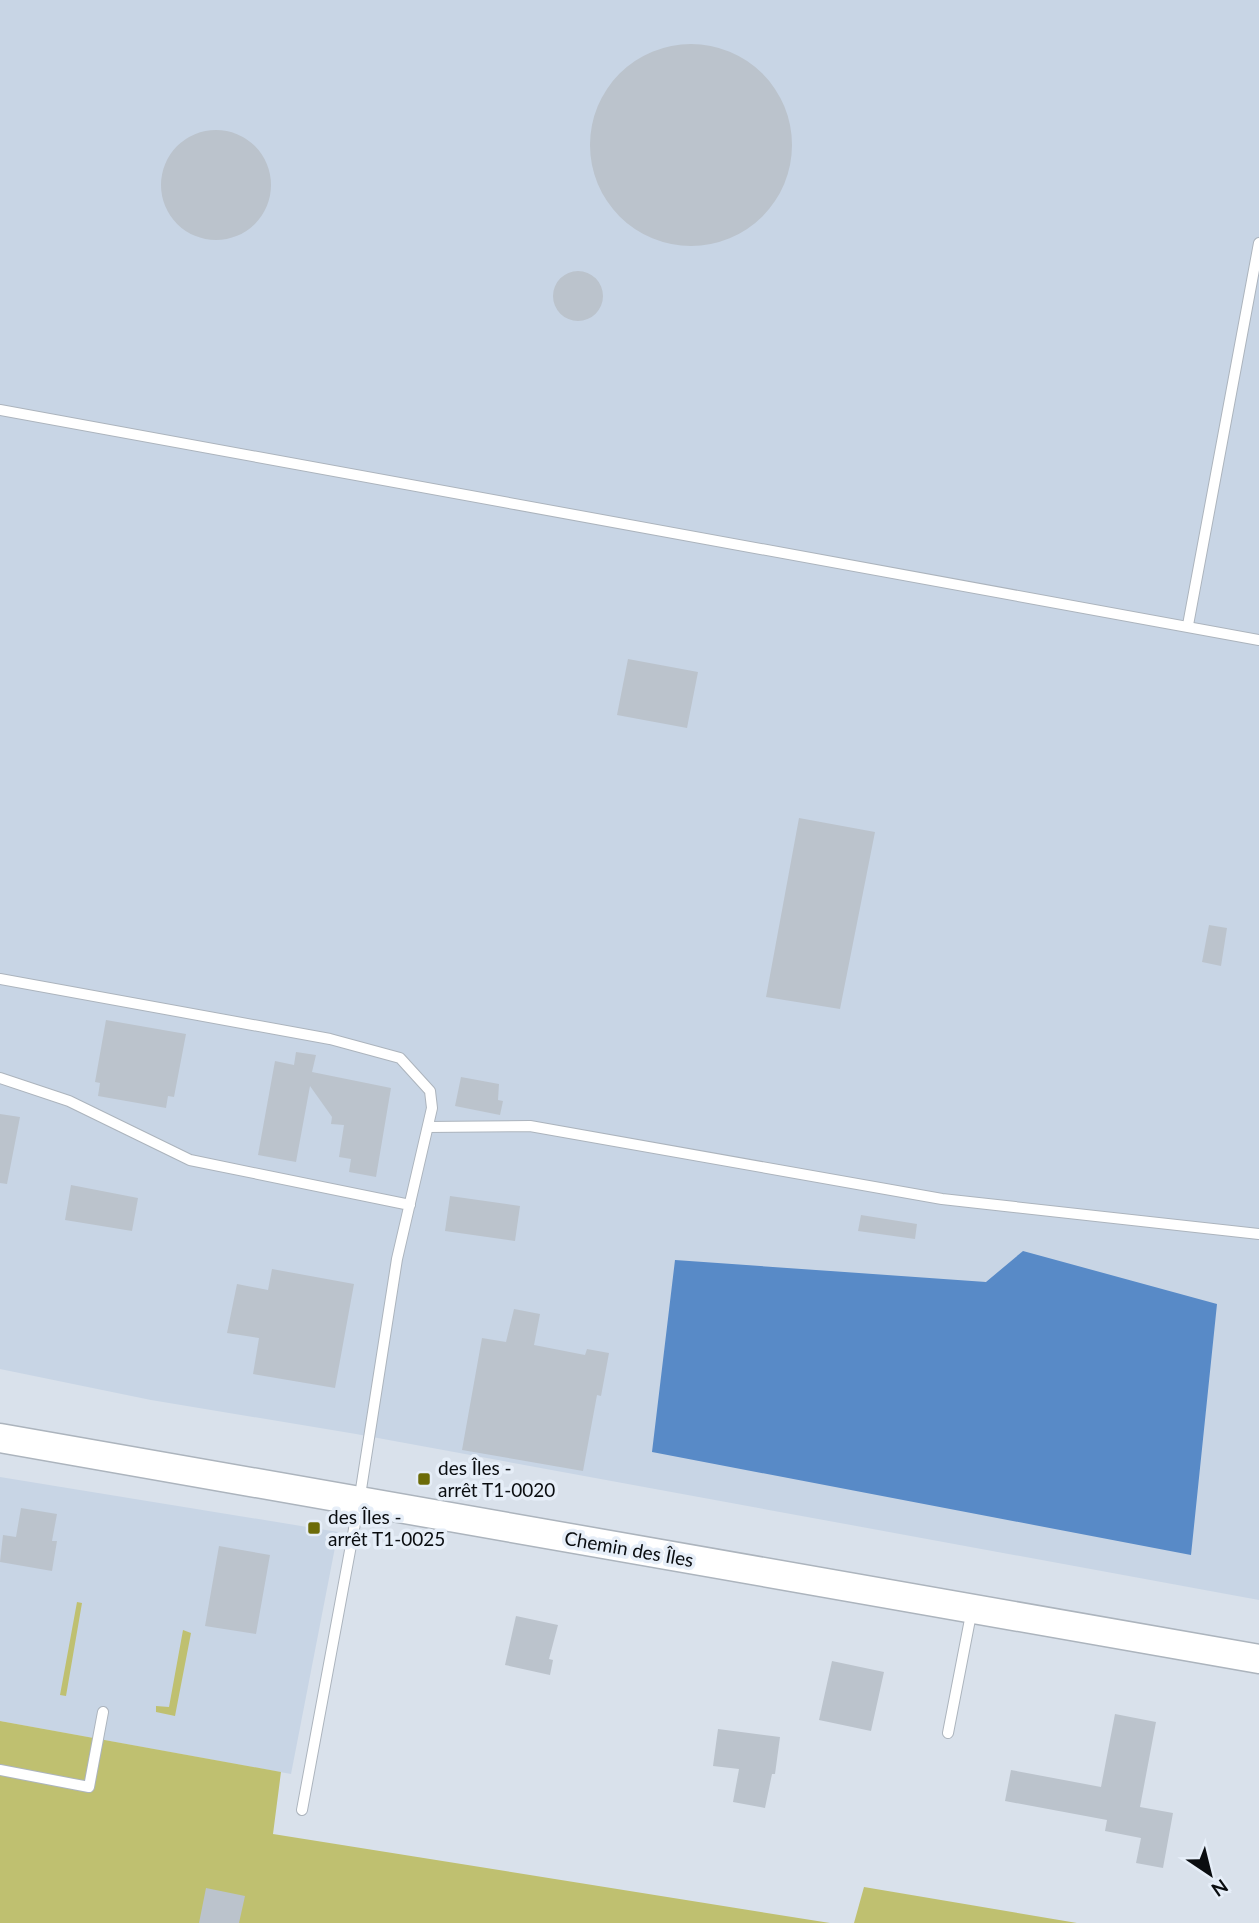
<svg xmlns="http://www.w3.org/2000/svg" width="1259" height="1923" viewBox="0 0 1259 1923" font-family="Lato,sans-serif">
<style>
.built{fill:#c8d5e5}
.green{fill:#bfc070}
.water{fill:#588ac7}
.building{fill:#bbc3cc}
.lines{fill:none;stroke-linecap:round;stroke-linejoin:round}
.service-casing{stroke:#acb4bd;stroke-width:12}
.secondary-casing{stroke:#acb4bd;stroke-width:31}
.service{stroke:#fff;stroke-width:10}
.secondary{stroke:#fff;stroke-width:28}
.poi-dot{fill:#6c6b08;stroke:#e6eef8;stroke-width:2.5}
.labels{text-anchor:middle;stroke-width:7;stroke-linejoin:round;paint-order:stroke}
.poi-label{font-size:19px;fill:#0a0d10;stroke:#e6eef8;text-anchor:start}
.street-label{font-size:19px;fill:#0a0d10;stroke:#e6eef8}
</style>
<rect width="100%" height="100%" fill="#d9e1eb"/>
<path class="built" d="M0 0H1259V1600L356 1434 151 1400 0 1369Z
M0 1477 338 1532 291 1774 0 1721Z"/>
<path class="green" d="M77 1602 82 1603 66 1696 60 1695Z
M183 1630 191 1633 175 1716 156 1712V1706L169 1707Z
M0 1721 281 1772 273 1834 830 1923H0Z
M864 1887 1077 1923H854Z"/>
<path class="water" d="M1023 1251 1217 1304 1191 1555 652 1452 675 1260 986 1282Z"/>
<path class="building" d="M590 145a101 101 0 1 1 202 0a101 101 0 1 1-202 0Z
M161 185a55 55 0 1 1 110 0a55 55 0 1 1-110 0Z
M553 296a25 25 0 1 1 50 0a25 25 0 1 1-50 0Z
M628 659 698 672 687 728 617 715Z
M799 818 875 832 840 1009 766 997Z
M1209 925 1227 928 1221 966 1202 962Z
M106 1020 186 1034 174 1097 168 1096 166 1108 98 1096 100 1083 95 1082Z
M296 1052 316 1055 312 1072 391 1088 376 1177 349 1172 351 1159 339 1157 344 1125 331 1124 332 1117 310 1086 296 1162 258 1155 275 1061 294 1065Z
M461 1077 499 1084 498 1100 503 1101 500 1115 455 1106Z
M0 1114 20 1117 7 1184 0 1183Z
M71 1185 138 1198 132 1231 65 1220Z
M450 1196 520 1206 515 1241 445 1231Z
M861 1215 917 1224 915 1239 858 1231Z
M272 1269 354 1284 335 1388 253 1374 259 1338 227 1333 237 1284 268 1290Z
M514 1309 540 1314 534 1345 585 1355 587 1349 609 1353 601 1396 597 1395 583 1471 462 1450 482 1338 506 1342Z
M21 1508 57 1514 52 1541H57L52 1571 0 1562 3 1535 16 1537Z
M219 1546 270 1555 256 1634 205 1626Z
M516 1616 558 1625 549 1659 553 1660 550 1675 505 1665Z
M832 1661 884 1672 871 1731 819 1720Z
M1115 1714 1156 1722 1140 1807 1173 1813 1163 1868 1136 1863 1141 1838 1105 1831 1107 1820 1005 1801 1011 1770 1101 1787Z
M718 1729 780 1737 775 1774H772L765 1808 733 1802 739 1769 713 1766Z
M206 1888 245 1896 239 1923H199Z"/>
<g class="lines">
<g class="service-casing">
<path id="service" d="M0 410 1259 640
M1188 625 1259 243
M0 979 330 1039 400 1058 430 1091 432 1108 397 1259 359 1502 302 1810
M0 1078 69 1101 190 1160 410 1205
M428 1127 530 1126 942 1199 1259 1234
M948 1733 972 1609
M0 1770 89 1787 103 1712"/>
</g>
<g class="secondary-casing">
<path id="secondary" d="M0 1438 1259 1659"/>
</g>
<use href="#service" class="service"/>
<use href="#secondary" class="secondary"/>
</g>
<g class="poi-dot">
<rect x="417" y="1472" width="14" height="14" rx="3.5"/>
<rect x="307" y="1521" width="14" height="14" rx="3.5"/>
</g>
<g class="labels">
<g class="poi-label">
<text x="438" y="1475">des Îles -<tspan x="438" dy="22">arrêt T1-0020</tspan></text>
<text x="328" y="1524">des Îles -<tspan x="328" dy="22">arrêt T1-0025</tspan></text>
</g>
<g class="street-label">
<text transform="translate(629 1549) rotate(10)" y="7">Chemin des Îles</text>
</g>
</g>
<g transform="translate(1210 1874) rotate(145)" stroke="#e6eef8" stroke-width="5" paint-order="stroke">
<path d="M0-5L12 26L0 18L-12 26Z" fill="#0a0d10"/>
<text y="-10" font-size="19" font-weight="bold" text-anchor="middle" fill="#0a0d10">N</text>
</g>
</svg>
